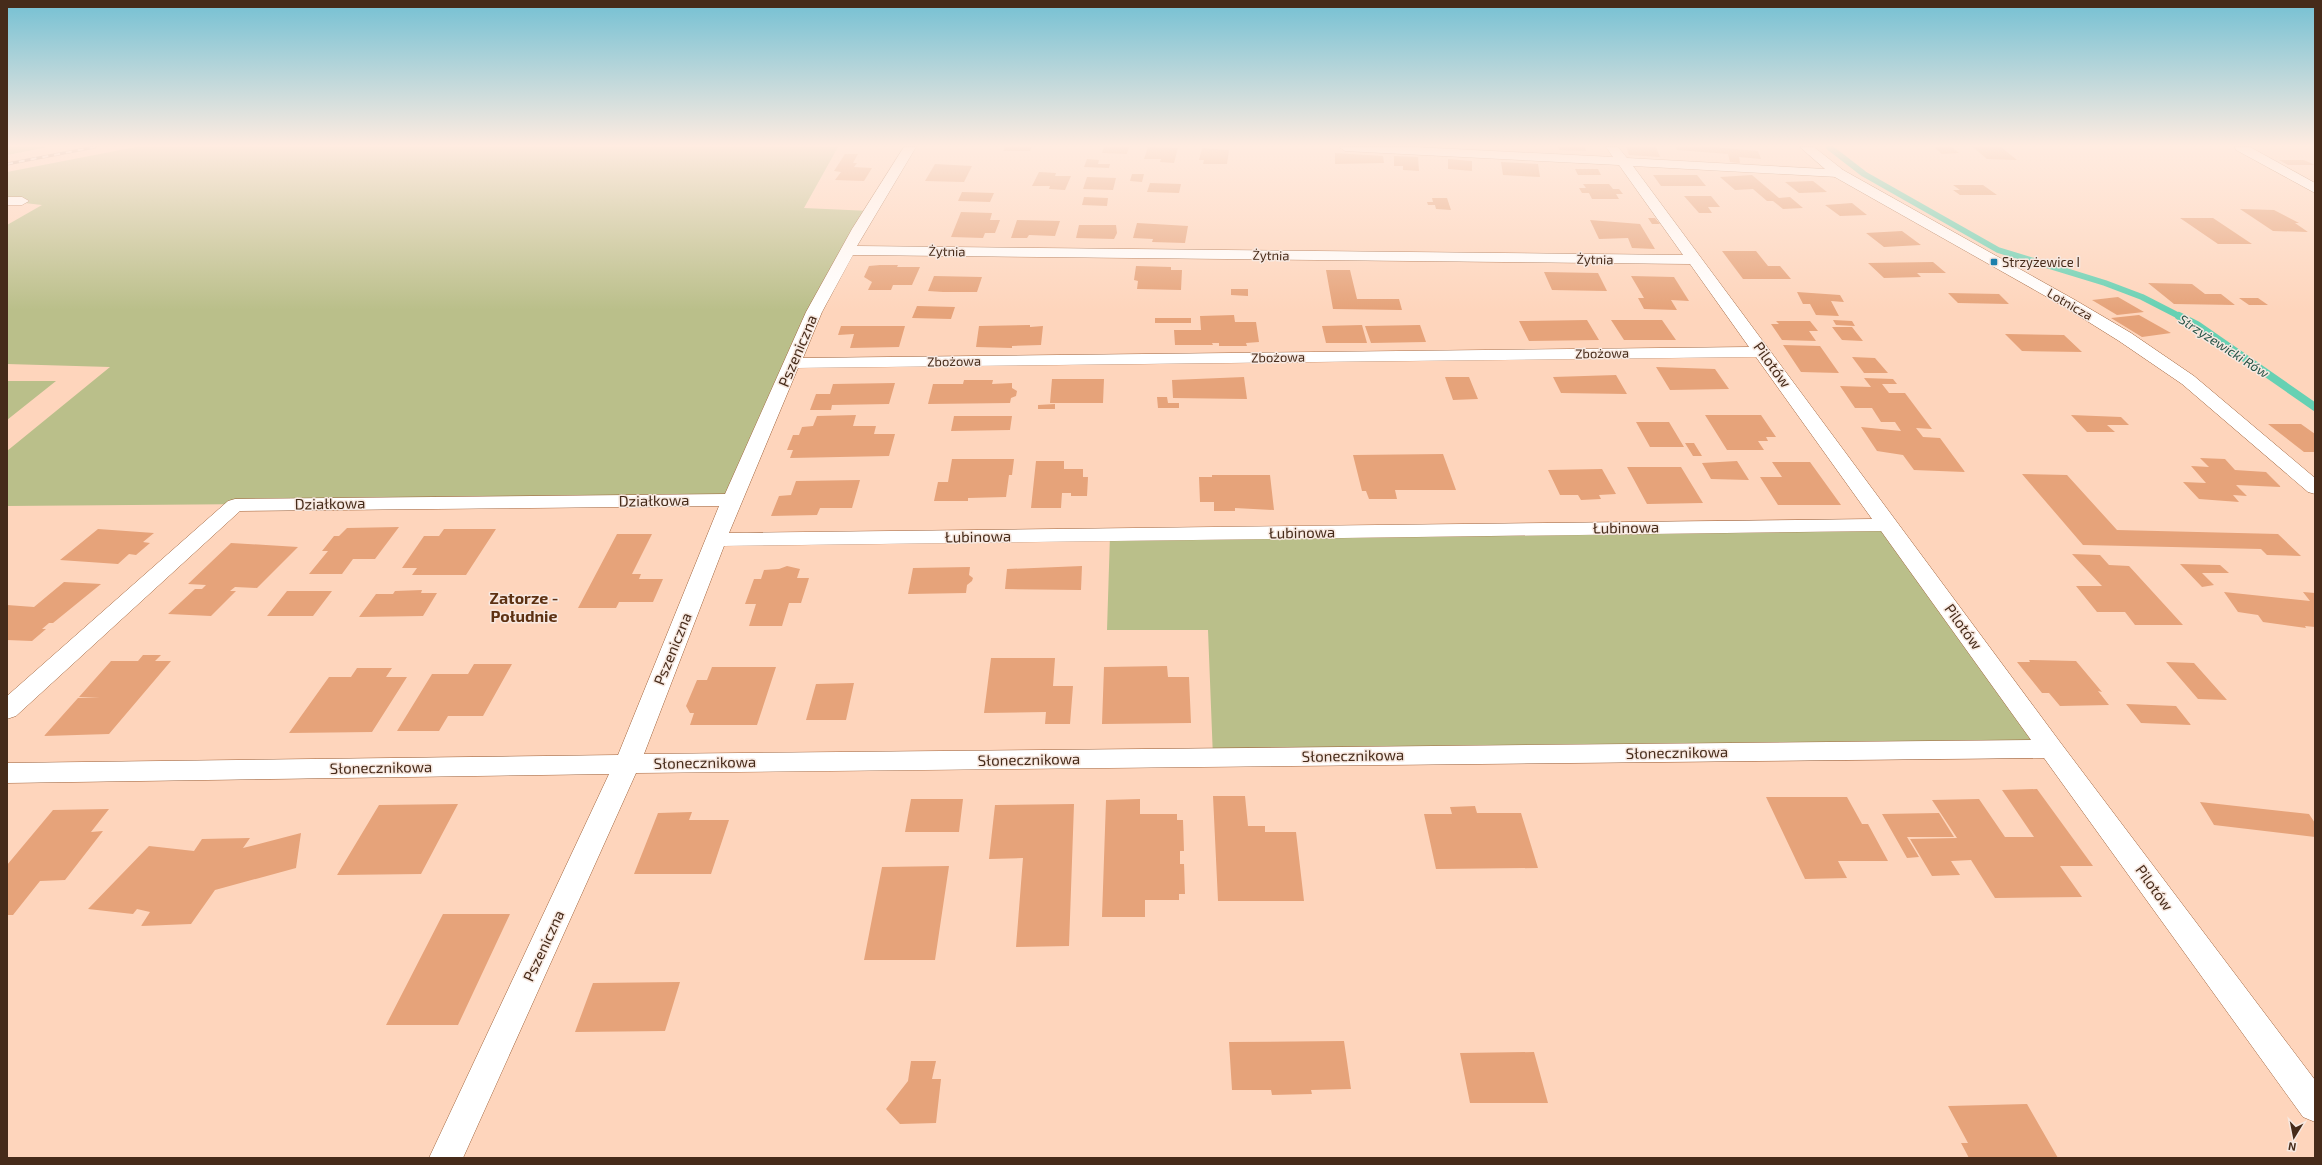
<svg xmlns="http://www.w3.org/2000/svg" width="2322" height="1165" viewBox="0 0 2322 1165" font-family="'Exo 2',sans-serif">
<style>
.green{fill:#babf8a}
.lines{fill:none;stroke-linecap:round;stroke-linejoin:round}
.stream-far1{stroke:#66d1b3;stroke-width:6}
.stream{stroke:#66d1b3;stroke-width:8}
.building{fill:#e6a37a}
.street-casing{stroke:#9e6139;stroke-width:1}
.secondary-casing{stroke:#9e6139;stroke-width:1}
.street{fill:#fff;fill-rule:evenodd}
.secondary{fill:#fff;fill-rule:evenodd}
.rail-casing{stroke:#aa8772;stroke-width:3}
.rail{stroke:#f7e8e0;stroke-width:2;stroke-dasharray:6;stroke-linecap:butt}
.poi-dot{fill:#1e81ac;stroke:#f7e8e0;stroke-width:1.5}
.labels{text-anchor:middle;stroke-width:3;stroke-linejoin:round;paint-order:stroke}
.far-street-label{font-size:13px;fill:#462b1a;stroke:#f7e8e0}
.far-poi-label{font-size:13px;fill:#462b1a;stroke:#f7e8e0;text-anchor:start}
.far-water-label{font-size:13px;font-style:italic;fill:#255346;stroke:#f7e8e0}
.street-label{font-size:15px;fill:#462b1a;stroke:#f7e8e0}
.neighbourhood-label{font-size:16px;font-weight:bold;fill:#5d3112;stroke:#f7e8e0}
</style>
<rect width="100%" height="100%" fill="#fed5bc"/>
<path class="green" d="M7 147H48L7 155Z
M136 147H838L804 208 870 211 732 500 7 506V451L110 367 7 364V225L42 205 7 201V172Z
M7 381H56L7 420Z
M1889 525 2051 749 1213 758 1208 630H1107L1110 535Z"/>
<g class="lines">
<path class="stream-far1" d="M1829 147 1864 174 1998 250 2105 283 2142 297 2181 317"/>
<path class="stream" d="M2179 316 2197 325 2315 407"/>
</g>
<path class="building" d="M1005 147H1032L1030 151H1003Z
M1104 147H1129L1127 154 1102 153Z
M1148 147 1178 148 1174 163 1160 162 1161 159H1144Z
M1558 147H1585L1586 151 1559 150Z
M1626 147H1656L1660 157 1629 155Z
M1676 147H1714L1758 151 1761 159 1739 157 1740 163 1730 162 1728 154 1677 150Z
M1934 147H1952L1959 153 1942 154Z
M1973 147H2001L2017 160 1987 159Z
M1202 148 1229 150 1227 164H1203L1204 160H1199Z
M1335 153 1383 156 1384 163 1335 164Z
M845 154H858L853 163H857L854 167 872 168 864 181 835 180 841 172 834 171Z
M1394 156 1418 157 1419 171 1403 170V166H1394Z
M1087 159 1099 160 1098 164H1110L1109 168 1084 167Z
M1448 159 1472 161V171L1448 169Z
M2279 160H2304L2315 165H2288Z
M1501 162 1538 164 1540 177 1503 175Z
M935 164 972 166 964 182 925 181Z
M1575 169H1598L1601 175H1578Z
M1039 172 1056 173 1055 176H1071L1065 190 1049 189 1050 186H1032Z
M1132 174H1144L1142 182 1130 181Z
M1653 175H1697L1706 186H1661Z
M1752 175 1779 198 1790 197 1803 208 1783 209 1773 201H1767L1753 189 1735 190 1720 177Z
M1087 177 1116 178 1113 190 1083 189Z
M1813 181 1827 192 1799 193 1785 182Z
M1150 183 1181 184 1179 193 1147 192Z
M1583 184H1609L1613 189H1619L1623 194H1616L1619 199H1592L1589 193H1582L1579 188H1586Z
M1953 185H1983L1997 195H1960L1953 190H1960Z
M962 192 994 193 990 202 958 201Z
M1684 196H1711L1720 207H1708L1712 213H1699Z
M1084 197 1108 198 1107 206 1082 205Z
M1432 198H1447L1451 210 1436 209 1435 205H1428L1427 202H1433Z
M1852 203 1867 215 1840 216 1825 205Z
M2240 209 2274 210 2299 223H2295L2308 232 2273 231Z
M961 212 992 213 990 220H1000L995 233H985L983 238 951 237Z
M1648 218H1655L1660 224H1652Z
M2180 218H2213L2252 244H2218Z
M1017 220 1060 221 1055 236 1029 235 1027 238H1011Z
M1590 220 1640 224 1655 249 1632 248 1628 238 1599 239Z
M1137 223 1188 226 1185 243 1152 242 1153 239 1133 238Z
M1079 225H1116L1117 233 1114 239 1076 238Z
M1902 231 1921 245 1884 247 1866 233Z
M1722 251H1756L1768 266H1780L1791 279H1743Z
M1933 262 1946 273H1917L1921 277 1884 278 1868 263Z
M880 265H898L897 267H920L912 285H893L891 290H868L872 282 864 277 869 266Z
M1136 266 1171 267V270H1182L1181 290 1137 289 1138 281 1134 280Z
M1326 270H1350L1357 299H1399L1402 310 1333 309Z
M1544 272 1598 273 1607 291 1552 290Z
M934 276 982 277 977 292H943L928 291Z
M1631 276 1674 277 1689 301 1671 300 1677 310 1644 309 1638 298H1644Z
M2148 283 2192 284 2205 294H2221L2235 305 2174 304Z
M1231 289H1248V296L1231 295Z
M1797 292 1840 295 1844 302 1831 301 1839 316 1816 315 1810 304H1803Z
M1948 293 1999 294 2009 304 1958 303Z
M2118 297 2144 312 2117 315 2092 300Z
M2239 298H2258L2268 305H2249Z
M917 306 955 307 951 319 912 318Z
M1234 315 1235 322H1256L1259 342 1246 343 1247 346H1219V343H1212L1213 345H1175L1174 330H1201L1200 316Z
M2139 315 2171 333 2142 337 2111 318Z
M1155 318H1191V323H1155Z
M1587 320 1599 340 1529 341 1519 321Z
M1611 320H1662L1676 340H1624Z
M1833 320 1852 321 1855 326 1836 325Z
M1776 321H1810L1818 331H1809L1816 341 1782 340 1771 324H1779Z
M1030 325V327L1043 326 1041 345 1012 346V348L976 347 979 326Z
M1362 325 1367 343H1326L1322 326Z
M1420 325 1426 342 1371 343 1365 326Z
M841 326H905L899 347 850 348 854 334 838 335Z
M1832 327H1852L1863 341 1842 340Z
M2005 334 2064 335 2082 352 2022 351Z
M1783 345 1820 346 1839 373 1801 372Z
M1852 357 1875 358 1888 373H1864Z
M1656 367 1715 369 1729 389 1670 390Z
M1616 375 1627 394 1561 393 1553 377Z
M1244 377 1247 399 1173 398 1172 380Z
M1445 377H1469L1478 399 1453 400Z
M1864 378 1893 379 1897 384H1882L1889 393H1905L1932 429 1916 428 1923 437 1940 438 1965 472 1914 470 1903 455 1877 451 1861 427 1901 431 1895 422H1881L1872 408H1855L1840 386 1871 387Z
M1052 379H1104L1103 403H1050Z
M964 380H993L992 384 1012 383V388L1017 391 1016 396 1011 398 1010 403 928 404 933 384H963Z
M895 383 889 404 832 405 831 410H810L816 394H830L833 384Z
M1157 397H1167L1168 403H1179V408H1158Z
M1055 404V409H1038V405Z
M856 415 853 426H876L874 434H895L889 456 790 458 793 450H787L793 435H799L802 427 813 426 817 416Z
M1705 415H1761L1776 437H1766L1768 441H1758L1764 450H1727Z
M2071 415 2121 417 2129 425H2107L2115 432H2087Z
M954 416H1012L1010 430 951 431Z
M1636 422H1669L1684 447H1650Z
M2268 424H2301L2315 434V452H2304Z
M1685 443H1694L1702 456H1693Z
M1443 454 1456 490H1395L1397 499H1369L1366 491H1362L1353 455Z
M2200 458 2225 459 2235 470 2266 472 2281 487 2236 485 2247 496 2233 495 2239 502 2199 499 2183 482 2206 483 2191 466 2209 467Z
M952 459H1014L1012 475H1009L1006 497 968 498V501H934L938 482H948Z
M1036 461H1064V469H1083V477H1088L1087 496H1071V493H1062L1061 508H1031Z
M1737 461 1749 480 1711 479 1702 463Z
M1772 462H1810L1841 505H1778L1760 477H1782Z
M1627 467H1681L1703 503 1647 504Z
M1602 469 1616 494 1599 495 1601 499 1581 500 1578 495H1560L1548 470Z
M2022 474 2067 475 2117 530 2278 534 2301 556 2267 555 2261 549 2083 545Z
M1212 475H1270L1274 510 1235 508V511H1214V502H1200L1199 477H1212Z
M860 480 852 508H820L817 515 771 516 779 496 791 495 796 481Z
M399 527 375 559H353L342 574H309L328 551H322L334 536H339L347 528Z
M98 529 154 533 143 542 150 543 136 555 129 554 118 564 60 560Z
M444 529H496L466 575H412L417 568H402L424 536H439Z
M617 534H652L632 574H641L639 579H663L653 602H619L616 608H578Z
M231 543 298 547 257 588 235 587 230 591H236L211 616 168 614 195 589H202L206 585 188 584Z
M2072 554 2100 555 2109 565 2129 566 2183 625H2135L2125 612H2097L2076 586H2102Z
M2180 564 2220 565 2229 573H2202L2214 585 2202 587Z
M787 566 800 569 797 578H809L801 603H789L782 626H749L756 604H745L754 579H761L764 570 779 569Z
M1082 566 1081 590 1005 589 1007 569Z
M970 567 969 575 973 578 972 581 967 585 966 593 908 594 913 568Z
M64 582 101 584 53 623H49L42 629H46L32 641 7 640V605L34 607Z
M422 590 421 593H437L423 616 359 617 376 594H393L395 591Z
M287 591H332L313 616H267Z
M2224 592 2310 601 2303 592 2315 593V627L2305 626 2306 628 2263 622 2258 615 2238 612Z
M143 655H161L155 661H171L109 734 44 736 78 698 100 697H79L111 661H138Z
M991 658H1055L1053 686H1073L1070 724H1045L1046 712 984 713Z
M2029 660 2076 661 2102 692 2098 691 2109 705 2060 706 2049 693H2042L2017 662H2030Z
M2166 662 2194 663 2227 700 2198 699Z
M474 664H512L483 716H448L439 731H397L432 674H468Z
M1167 666 1168 677H1189L1191 723 1102 724 1104 667Z
M712 667H776L757 725H690L694 713H690L686 706 697 680H707Z
M357 668H392L386 677H407L372 732 289 733 329 677H351Z
M854 683 846 720H806L816 684Z
M2126 704 2176 706 2191 725 2141 723Z
M2037 789 2093 866H2060L2082 897 1995 898 1971 860 1951 861 1960 875 1932 876 1910 839 1957 838 1932 800 1979 799 2005 837H2034L2002 790Z
M1213 796H1245L1248 826H1265V832H1296L1304 901H1218Z
M1766 797H1847L1862 824H1868L1888 861H1838L1847 878 1805 879Z
M911 799H963L959 832H905Z
M1140 799V814H1177V820H1183L1184 851H1180V864H1184L1185 894H1179V900H1145V917H1102L1106 800Z
M2200 802 2309 814 2315 823V837L2214 825Z
M458 804 421 874 337 875 379 805Z
M1074 804 1069 946 1016 947 1023 858 989 859 995 805Z
M1475 806 1477 813H1521L1538 868 1436 869 1424 814H1452L1450 807Z
M109 809 91 832 103 831 65 880 40 881 13 915H7V865L53 810Z
M692 812 689 820H729L711 874H634L658 813Z
M1939 813 1954 837H1907L1919 857 1907 858 1882 814Z
M301 833 296 868 215 890 191 924 141 926 150 912 137 909 133 914 88 909 149 846 194 851 202 839 250 838 243 848Z
M949 866 935 960H864L882 867Z
M443 914H510L458 1025H386Z
M680 982 665 1031 575 1032 593 983Z
M1344 1041 1351 1089 1311 1090 1312 1094 1272 1095 1271 1090H1232L1229 1042Z
M1534 1052 1548 1103H1470L1460 1053Z
M911 1061H936L932 1079H941L936 1123 900 1124 886 1109 908 1081Z
M2027 1104 2058 1158H1969L1961 1143H1968L1948 1106Z"/>
<g class="lines">
<g class="street-casing">
<path id="street" d="M904 147H916L857 246 1683 255 1619 165 1345 151 1339 147H1414L1613 157 1606 147H1618L1627 158 1843 170 1845 173 1843 176 1838 177 1633 166 2060 742 2315 1080V1122L2303 1117 2044 758 636 773 463 1158H429L609 774 7 783V763L618 755 719 506 240 511 16 716 7 719V696L228 501 235 499 725 494 806 312 852 229ZM853 255 1690 264 1749 347 803 358 822 312ZM1756 357 1872 519 729 533 798 368ZM1881 531 2031 740 644 754 724 546Z
M2235 147H2250L2315 183V193L2236 150Z
M7 197H22L29 201 22 205H7Z"/>
</g>
<g class="secondary-casing">
<path id="secondary" d="M1800 147H1814L1843 170 2075 300 2131 333 2194 376 2315 478V494L2308 492 2182 384 2119 341 2063 306 1833 176Z"/>
</g>
<use href="#street" class="street"/>
<use href="#secondary" class="secondary"/>
<g class="rail-casing">
<path id="rail" d="M7 164 95 147"/>
</g>
<use href="#rail" class="rail"/>
</g>
<linearGradient id="sky" x2="0" y2="1"><stop stop-color="#74c0d3"/><stop offset="0.47" stop-color="#ffece1"/><stop offset="1" stop-color="#ffece1" stop-opacity="0"/></linearGradient>
<rect width="2322" height="310" fill="url(#sky)"/>
<rect class="poi-dot" x="1990" y="258" width="8" height="8" rx="2"/>
<g class="labels">
<g class="far-street-label">
<text transform="translate(947 251) rotate(1)" y="5">Żytnia</text>
<text transform="translate(1271 255) rotate(1)" y="5">Żytnia</text>
<text transform="translate(1595 259) rotate(1)" y="5">Żytnia</text>
<text transform="translate(2070 304) rotate(30)" y="5">Lotnicza</text>
<text transform="translate(1602 353) rotate(-1)" y="5">Zbożowa</text>
<text transform="translate(1278 357) rotate(-1)" y="5">Zbożowa</text>
<text transform="translate(954 361) rotate(-1)" y="5">Zbożowa</text>
</g>
<g class="far-poi-label">
<text x="2002" y="267">Strzyżewice I</text>
</g>
<g class="far-water-label">
<text transform="translate(2224 346) rotate(33)" y="5">Strzyżewicki Rów</text>
</g>
<g class="street-label">
<text transform="translate(798 351) rotate(-67)" y="5">Pszeniczna</text>
<text transform="translate(1772 365) rotate(54)" y="5">Pilotów</text>
<text transform="translate(654 501) rotate(-1)" y="5">Działkowa</text>
<text transform="translate(330 504) rotate(-1)" y="5">Działkowa</text>
<text transform="translate(1626 528) rotate(-1)" y="5">Łubinowa</text>
<text transform="translate(1302 533) rotate(-1)" y="5">Łubinowa</text>
<text transform="translate(978 537) rotate(-1)" y="5">Łubinowa</text>
<text transform="translate(1963 627) rotate(54)" y="5">Pilotów</text>
<text transform="translate(673 649) rotate(-68)" y="5">Pszeniczna</text>
<text transform="translate(1677 753) rotate(-1)" y="5">Słonecznikowa</text>
<text transform="translate(1353 756) rotate(-1)" y="5">Słonecznikowa</text>
<text transform="translate(1029 760) rotate(-1)" y="5">Słonecznikowa</text>
<text transform="translate(705 763) rotate(-1)" y="5">Słonecznikowa</text>
<text transform="translate(381 768) rotate(-1)" y="5">Słonecznikowa</text>
<text transform="translate(2154 888) rotate(54)" y="5">Pilotów</text>
<text transform="translate(544 946) rotate(-65)" y="5">Pszeniczna</text>
</g>
<g class="neighbourhood-label">
<text x="524" y="604">Zatorze -<tspan x="524" dy="18">Południe</tspan></text>
</g>
</g>
<rect width="2322" height="1165" fill="none" stroke="#462b1a" stroke-width="16"/>
<g transform="translate(2294 1137) rotate(190)" stroke="#f7e8e0" stroke-width="3" paint-order="stroke">
<path d="M0-3L7 15L0 10L-7 15Z" fill="#462b1a"/>
<text y="-6" font-size="11" font-weight="bold" text-anchor="middle" fill="#462b1a">N</text>
</g>
</svg>
